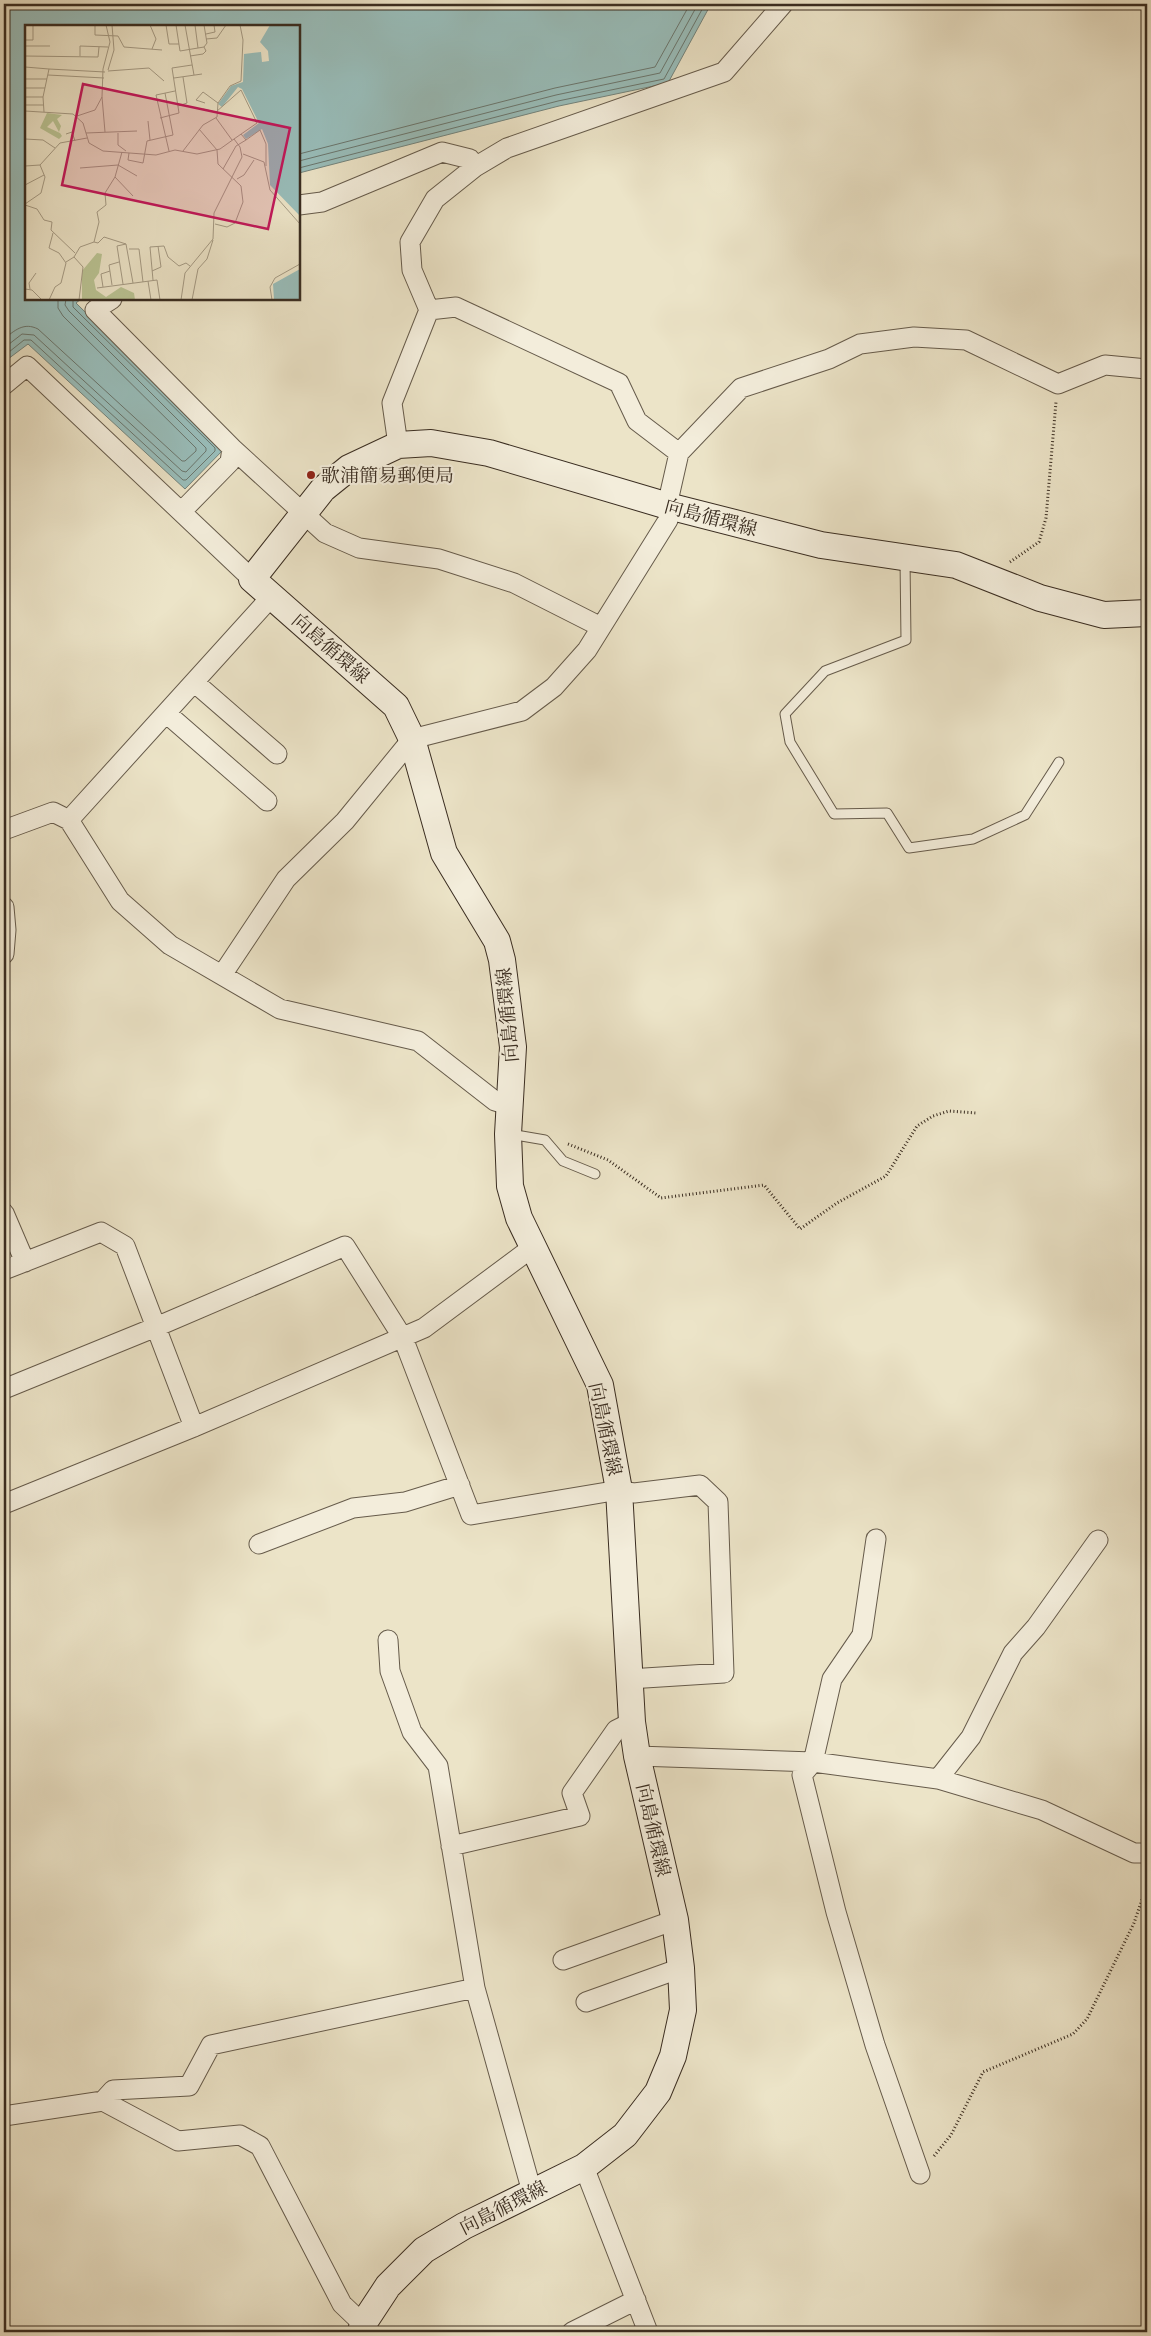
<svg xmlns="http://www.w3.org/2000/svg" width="1151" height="2336" viewBox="0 0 1151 2336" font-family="'Sorts Mill Goudy','Noto Serif JP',serif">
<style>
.water{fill:#99bebb;stroke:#73847d}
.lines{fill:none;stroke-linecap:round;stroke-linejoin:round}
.shore{stroke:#6a766e;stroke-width:1}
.lane-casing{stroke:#665b4b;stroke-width:11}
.street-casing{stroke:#665b4b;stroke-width:21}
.secondary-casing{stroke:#3a2d21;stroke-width:28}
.path{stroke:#3a2d21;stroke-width:3;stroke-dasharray:1 2.5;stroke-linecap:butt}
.lane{stroke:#f3eddb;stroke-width:9}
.street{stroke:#f3eddb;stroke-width:19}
.secondary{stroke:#f3eddb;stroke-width:26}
.poi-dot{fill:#8f2418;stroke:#f3eddb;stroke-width:2}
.labels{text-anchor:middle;stroke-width:4.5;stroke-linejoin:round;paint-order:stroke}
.poi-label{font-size:19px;fill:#3a2d21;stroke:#f3eddb;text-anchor:start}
.street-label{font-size:19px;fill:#3a2d21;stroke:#f3eddb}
.inset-road{fill:none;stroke:#a59b85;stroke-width:1}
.view{fill:#c2185b;fill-opacity:0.15;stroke:#c2185b;stroke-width:2.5}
.inset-edge{fill:none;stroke:#3a2d21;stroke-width:2.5}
</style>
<rect width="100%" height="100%" fill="#ece4c8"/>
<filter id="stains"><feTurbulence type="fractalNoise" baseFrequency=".004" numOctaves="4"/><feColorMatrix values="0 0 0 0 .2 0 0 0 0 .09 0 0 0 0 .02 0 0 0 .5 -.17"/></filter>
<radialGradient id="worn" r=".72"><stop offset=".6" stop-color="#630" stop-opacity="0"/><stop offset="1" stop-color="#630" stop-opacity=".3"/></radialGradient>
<path class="water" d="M4 4H711L668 83 559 106 299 173V26H26V299H81L76 303 224 449 185 489 28 344 4 362Z"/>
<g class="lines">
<path class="shore" d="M299 154 555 88 655 67 690 4
M299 161 556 95 660 73 698 4
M299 168 558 101 664 79 705 4
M4 339C15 330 24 322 38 329L182 461H185L196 451V448L63 316 58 308V299
M4 348 22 334 34 335 182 471 186 472 206 451V448L69 311 65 305 66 299
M4 356 24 340H31L183 480H186L215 451V448L73 307V299"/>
<g class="lane-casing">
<path id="lane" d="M905 560 906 640 825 671 785 714 790 742 834 814 887 813 909 848 973 839 1025 815 1059 762
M510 1134 545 1140 563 1161 595 1174"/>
</g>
<g class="street-casing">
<path id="street" d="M299 205 322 202 442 152 470 159 475 167
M112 299 95 310 232 448 230 462 182 511
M429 310 456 307 619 383 637 421 679 453
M4 385 27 366 252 579
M398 445 392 403 429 310 412 270 410 242 435 199 475 167 507 148 724 72 783 4
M232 448 325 533 359 548 439 559 514 583 601 627
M194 682 277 754
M166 713 267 801
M69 820 271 597
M4 830 53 812 69 820 120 901 170 945 280 1009 418 1041 495 1101 511 1106
M4 907 6 930 4 954
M222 975 286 879 345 821 412 739 522 711 554 687 587 650 668 520 669 497 679 453 741 388 829 359 860 344 914 337 966 340 1058 384 1105 365 1147 369
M4 1213 25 1262
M4 1270 101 1232 125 1246 194 1427
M4 1389 156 1327 345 1246 403 1338 471 1515 619 1490 634 1493 700 1485 718 1502 724 1673 629 1679
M4 1504 194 1427 424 1328 533 1247
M876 1539 862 1635 832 1679 813 1762 802 1775 836 1912 875 2045 920 2174
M259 1544 353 1508 405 1502 460 1485
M388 1640 390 1671 412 1732 438 1766 475 1988 532 2192
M637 1756 813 1762 938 1779 1042 1810 1134 1853H1147
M938 1779 971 1737 1013 1653 1036 1627 1098 1540
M451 1846 580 1816 572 1793 616 1730 632 1722
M563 1960 675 1920
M586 2002 681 1968
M103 2101 113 2090 189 2086 211 2045 475 1988
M4 2116 103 2101 178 2141 240 2135 260 2146 342 2304 363 2324
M584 2167 648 2332
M572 2332 636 2300"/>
</g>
<g class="secondary-casing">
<path id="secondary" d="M361 2332 363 2324 388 2286 424 2250 464 2226 584 2167 625 2135 658 2092 673 2056 683 2010 681 1968 675 1920 637 1756 632 1722 619 1490 600 1385 519 1218 510 1186 508 1134 513 1047 502 960 497 941 444 853 412 739 396 706 252 579 323 489 349 468 398 445 431 443 489 453 668 506 821 545 956 565 1040 598 1104 615 1147 613"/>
</g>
<path class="path" d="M1010 562 1039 542 1046 518 1056 402
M568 1144 608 1160 661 1198 764 1185 800 1229 837 1203 886 1176 917 1126 933 1116 949 1111 976 1113
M934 2156 951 2135 983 2072 1073 2034 1087 2019 1134 1923 1147 1885"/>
<use href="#lane" class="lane"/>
<use href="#street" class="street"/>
<use href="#secondary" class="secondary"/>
</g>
<circle class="poi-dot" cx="311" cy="475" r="5"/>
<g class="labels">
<g class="poi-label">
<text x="321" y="482">歌浦簡易郵便局</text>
</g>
<g class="street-label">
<text transform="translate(711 517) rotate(15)" y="7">向島循環線</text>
<text transform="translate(331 648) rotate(41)" y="7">向島循環線</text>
<text transform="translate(507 1015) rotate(-95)" y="7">向島循環線</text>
<text transform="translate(606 1429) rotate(78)" y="7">向島循環線</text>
<text transform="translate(654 1830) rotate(77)" y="7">向島循環線</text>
<text transform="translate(503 2207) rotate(-27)" y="7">向島循環線</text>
</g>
</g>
<g transform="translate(25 25)">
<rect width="275" height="275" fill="#ece4c8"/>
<path d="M22 88 37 90 32 94 36 101 38 95 34 107 28 96 22 102 35 108 37 111 34 114 15 103ZM72 228 77 229 74 248 69 255 71 265 81 272 96 262 109 268 110 275H57V246Z" fill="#bac494"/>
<path d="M245 0H275V191L245 160 243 119 237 104 221 114 218 110 234 98 217 64 213 62 197 82 193 79 206 61 218 57 219 29 236 27 237 37 244 36 243 26 235 17ZM275 244V275H249L248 259Z" fill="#99bebb"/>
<path class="inset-road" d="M70 0V10L93 11 99 22 137 25M125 0 131 14 127 24M141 0 144 19H154M151 0 155 26 179 22 182 18 179 0M160 0 169 50M170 0 173 23M181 9 190 7 189 0M181 14 192 13 201 0M0 15H8V0M0 21H25M0 31 73 32 74 22M55 31V21L83 22M165 31 178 29 181 26 179 22M0 42 24 44 18 72 19 87M24 44 80 47M83 45 89 25 87 0M83 46 124 43 139 56M23 50 79 53M149 53 177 49M0 54H22M0 63H20M77 72 80 107M0 75V72H18M180 78 171 75 178 67 193 78M0 80H19M153 81 162 78 158 52M178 84 191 87 216 65 232 98 209 114M0 86 48 89 58 98 64 118 78 126 131 130 150 125 172 129 195 124 209 114 215 122 217 132 189 188 188 214 160 248 156 275M52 91 70 85 77 72 78 44 85 17 81 0M135 93 154 88 147 43 167 40M191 93 207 115M123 96 125 115M174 104 192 125 193 139 216 161 218 177 210 198 202 202 190 199M61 108 112 106M93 108V120L101 126M41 109 47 107 50 116M216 109 221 115 235 105 241 119V141M0 114 18 115 30 123M144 126 131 70 150 66M158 126 178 100 192 92 193 78 205 61 216 56 218 15 215 0M97 127 90 152 80 168 81 180 72 187 74 197 69 217 73 218 79 212 101 219M104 128 103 135 118 138 122 116 148 110 140 68M218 129 239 137 245 165 275 199M0 141 15 140 35 118 62 113M55 143 93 140 112 151M198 144 211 121 221 115M90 152 108 171M212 154 219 150 229 135M0 160 19 150M0 179 16 168 20 152 15 140M0 180 12 184 19 195 27 197 26 205 50 228M104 224H114L118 257M49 232 58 242 54 275M41 237 49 232 55 222 69 217M127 246 136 242 133 221M128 255 125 222 139 221 143 232 154 241 161 238 165 241M123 256 126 275M98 259 92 221 101 219 108 258M87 260 84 240 94 237M78 262 76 249 85 246M72 263 132 255 135 275M0 264 7 265 17 275M5 264 4 258 11 248M24 275 30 262 36 258 41 238 34 228 24 223 28 208M167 275 173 244 182 234 188 215M247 275 245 262 250 253 275 239"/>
<path class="view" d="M58 59 265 103 243 204 37 160Z"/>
<rect width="275" height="275" class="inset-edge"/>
</g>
<rect width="1151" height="2336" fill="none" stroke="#ece4c8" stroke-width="20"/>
<rect x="5" y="5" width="1141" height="2326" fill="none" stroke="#3a2d21" stroke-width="2.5"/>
<rect x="10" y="10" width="1131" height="2316" fill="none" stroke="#3a2d21"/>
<rect width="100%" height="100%" filter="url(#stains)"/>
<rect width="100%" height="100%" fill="url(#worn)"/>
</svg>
